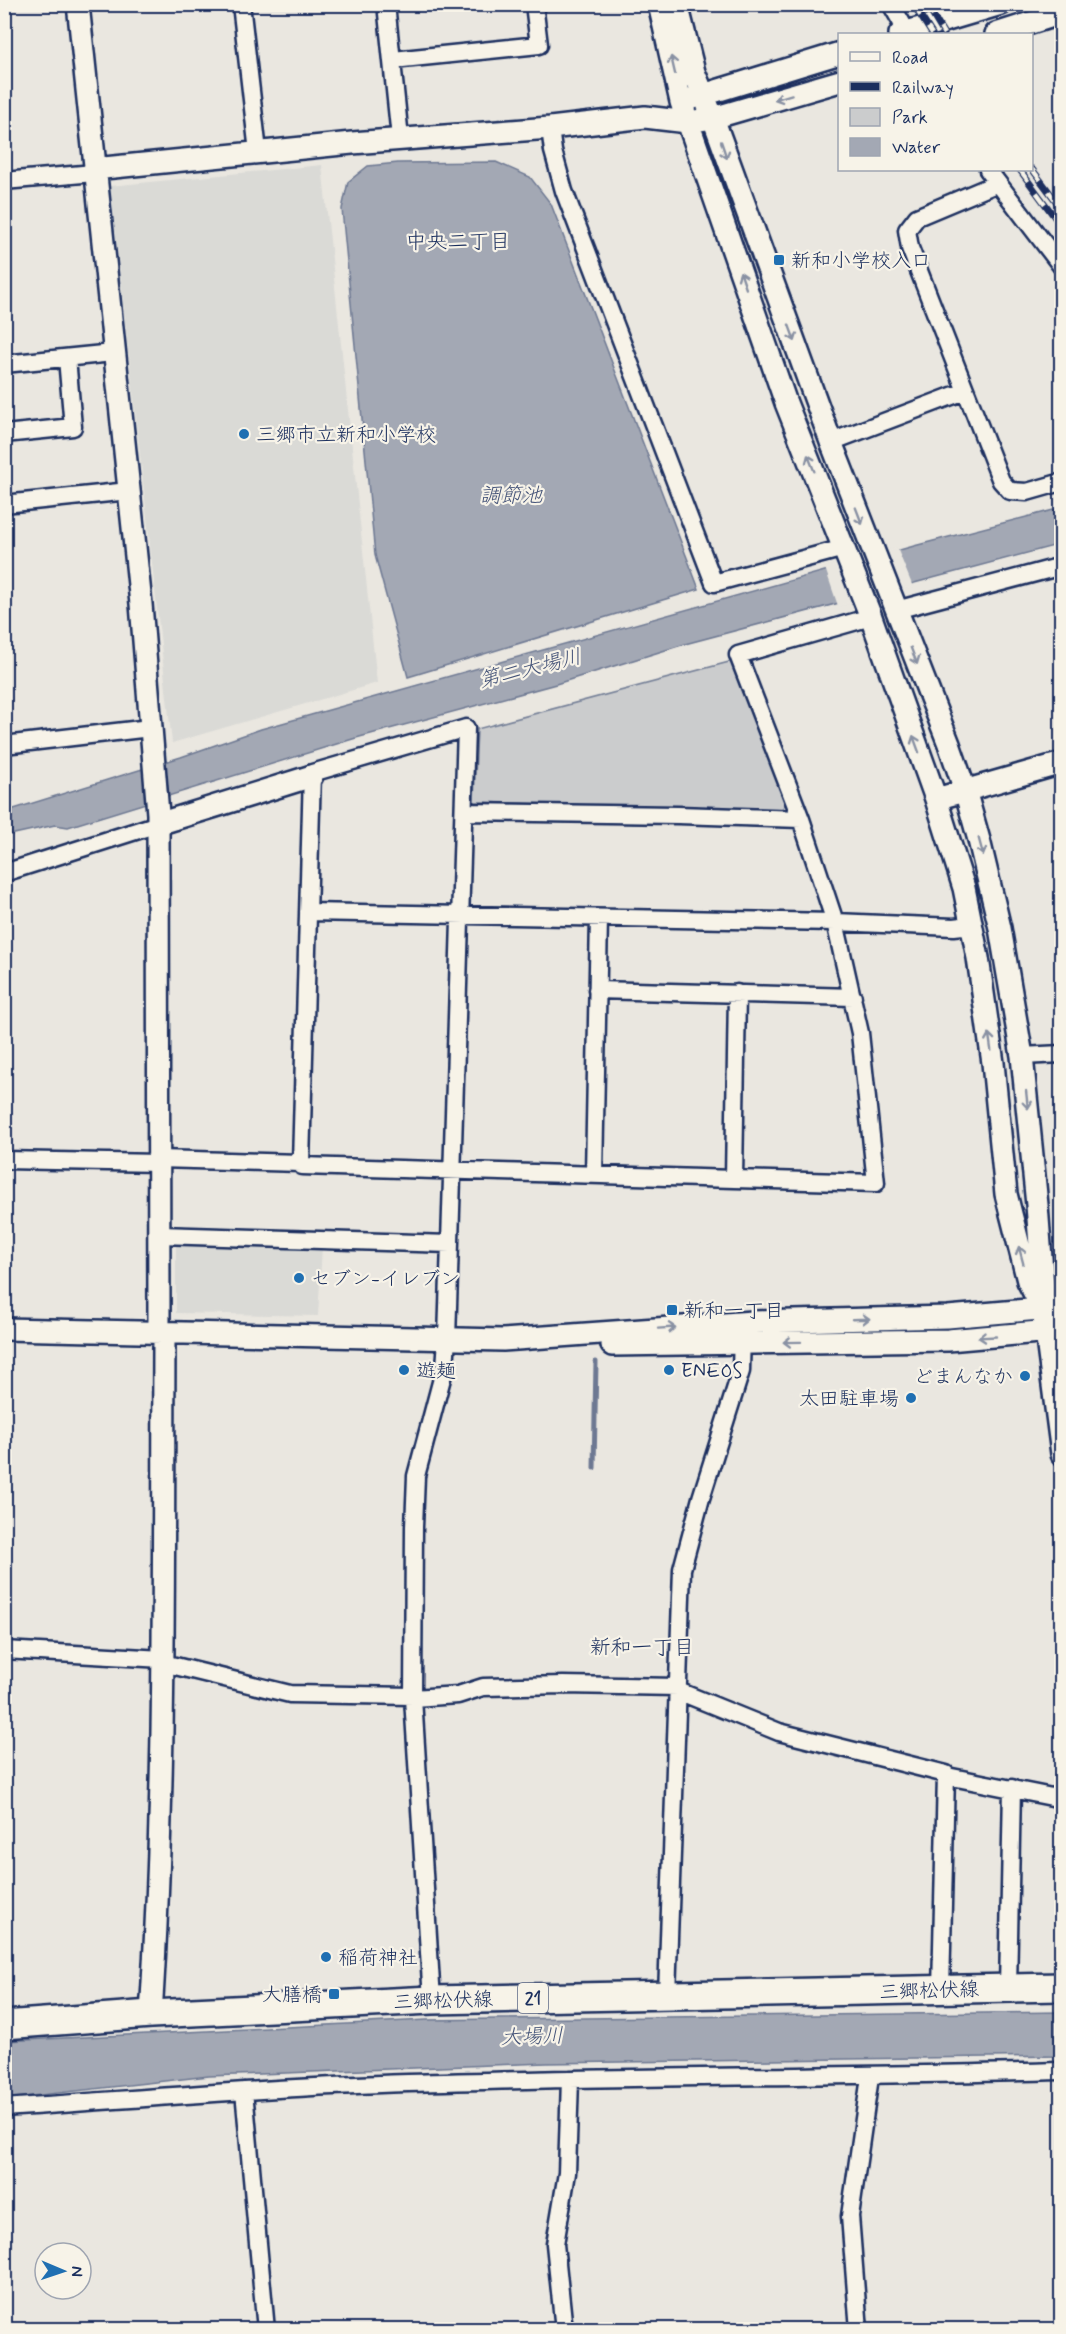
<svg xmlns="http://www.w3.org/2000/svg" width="1066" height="2334" viewBox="0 0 1066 2334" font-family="Mynerve,'Klee One',sans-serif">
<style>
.built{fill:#dadad6}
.green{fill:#cbcccd;stroke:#737e96;stroke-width:1.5}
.water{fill:#a3a8b4;stroke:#6d7892;stroke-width:1.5}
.pier{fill:#eae7e0}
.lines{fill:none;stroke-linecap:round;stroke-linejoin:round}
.stream{stroke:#6d7892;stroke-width:5}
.minor-casing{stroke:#1b2f5e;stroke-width:21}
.tertiary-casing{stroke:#1b2f5e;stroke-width:26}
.primary-casing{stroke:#1b2f5e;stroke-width:32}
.minor{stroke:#f7f3e8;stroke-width:16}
.tertiary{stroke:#f7f3e8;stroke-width:21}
.primary{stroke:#f7f3e8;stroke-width:27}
.rail-casing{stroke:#1b2f5e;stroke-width:7}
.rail{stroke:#f7f3e8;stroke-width:4.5;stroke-dasharray:14;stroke-linecap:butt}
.oneway{stroke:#8991a3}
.poi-dot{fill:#1f6fb2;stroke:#f7f3e8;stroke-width:2}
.labels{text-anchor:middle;stroke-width:4.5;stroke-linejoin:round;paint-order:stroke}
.shield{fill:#f7f3e8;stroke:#5d6a87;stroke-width:1.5}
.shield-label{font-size:18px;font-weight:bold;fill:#1b2f5e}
.poi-label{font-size:20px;fill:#1b2f5e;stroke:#f7f3e8;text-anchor:start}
.street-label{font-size:20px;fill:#1b2f5e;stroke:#f7f3e8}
.neighbourhood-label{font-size:21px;fill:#1b2f5e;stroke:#f7f3e8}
.water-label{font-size:21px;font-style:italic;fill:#445378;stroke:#f7f3e8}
</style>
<rect width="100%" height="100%" fill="#eae7e0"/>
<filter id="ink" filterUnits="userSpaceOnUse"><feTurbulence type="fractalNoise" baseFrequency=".0167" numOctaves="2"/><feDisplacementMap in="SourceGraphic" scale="12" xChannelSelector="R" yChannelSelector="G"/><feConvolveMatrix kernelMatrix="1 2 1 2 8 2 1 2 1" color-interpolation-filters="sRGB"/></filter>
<g filter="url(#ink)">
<path class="built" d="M322 165 377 683 172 743 110 186Z
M176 1242 322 1247 318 1316 176 1313Z"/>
<path class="green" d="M733 661 787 802 781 810 474 802 477 729Z"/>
<path class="water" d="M496 162 530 177 551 204 699 589 408 677 375 555 342 209 348 182 368 166 398 163Z
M1061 508V544L685 644 556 684 356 738 68 827 55 825 5 836 4 812 181 757 261 729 914 546Z
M1062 2012 1061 2056 546 2063 209 2076 5 2099V2041L427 2020Z"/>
<path class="pier" d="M897 548 913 587 838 606 825 568Z"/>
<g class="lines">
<path class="stream" d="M594 1468 596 1362"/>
<g class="minor-casing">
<path id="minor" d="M241 4 258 152
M386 4 400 138
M891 4 907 32
M393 60 539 45 534 4
M550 128 553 151 564 191 714 583 844 548
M988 170 1062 267
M4 181 94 173
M998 183 917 217 907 230 910 248 1001 481 1010 491 1027 492 1062 482
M4 364 113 353
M4 434 73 427 67 358
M831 442 965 391
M4 504 129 491
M896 610 1062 566
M4 745 150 728
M464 812 678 815 801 819
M4 873 158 824
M308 912 835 922 954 927 972 925
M597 990 853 997
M737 993 734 1179 876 1183 860 1033 835 922 801 819 738 655 871 617
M1022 1056 1062 1054
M159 1159 301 1163 312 773 466 728 447 1339 445 1367 416 1476 414 1527 413 1698 432 2000
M4 1160 159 1163
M301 1163 302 1166 734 1179
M594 1174 599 918
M160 1235 450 1244
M4 1650 163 1659
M163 1663 290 1694 413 1696
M678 1691 779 1732 946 1774 947 1776 1062 1799
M413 1698 458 1695 483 1687 563 1685 678 1687
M1008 1988 1012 1788
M941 1991 946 1774
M667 1995 682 1569 701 1498 741 1371 742 1332
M244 2091 266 2330
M4 2108C139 2099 273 2087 408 2083 626 2076 844 2077 1062 2071
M564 2330 555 2244 567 2173 570 2079
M859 2330 850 2216 870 2077"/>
</g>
<g class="tertiary-casing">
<path id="tertiary" d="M78 4 141 604 158 814 159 1325 164 1339C163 1564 166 1789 151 2014
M659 4 681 102 724 225 786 403 871 617 936 799 964 888 978 958 993 1063 1006 1194 1028 1281 1042 1308
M677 4 694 72 713 118 831 442 949 744 965 790 979 840 1000 928 1022 1056 1037 1205 1043 1285V1309L1062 1454
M900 34 1001 4
M996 34 1062 13
M690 99 840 53
M94 169 352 143 550 128 645 117 688 122 713 118 840 81
M936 799 1062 763
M158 824 312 776
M4 1329 503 1340 753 1322 948 1317 1062 1307
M612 1345 948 1340 1062 1330"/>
</g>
<g class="primary-casing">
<path id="primary" d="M4 2025 151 2014 432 2000 1062 1987"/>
</g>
<use href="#minor" class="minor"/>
<use href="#tertiary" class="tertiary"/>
<use href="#primary" class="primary"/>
<g class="rail-casing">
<path id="rail" d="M913 4 932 34
M926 4 944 34
M1032 169 1062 209
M1020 170 1062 227"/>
</g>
<use href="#rail" class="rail"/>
</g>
<defs><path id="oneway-shaft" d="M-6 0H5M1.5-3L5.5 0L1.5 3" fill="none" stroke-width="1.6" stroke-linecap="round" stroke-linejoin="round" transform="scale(1.5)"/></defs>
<g class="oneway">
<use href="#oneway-shaft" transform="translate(673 65) rotate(-103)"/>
<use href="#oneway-shaft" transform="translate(783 97) rotate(163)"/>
<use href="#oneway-shaft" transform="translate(724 150) rotate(71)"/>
<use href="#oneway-shaft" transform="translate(743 280) rotate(-109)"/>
<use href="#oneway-shaft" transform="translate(792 333) rotate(70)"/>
<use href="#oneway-shaft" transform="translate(811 463) rotate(-112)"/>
<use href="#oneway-shaft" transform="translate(859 516) rotate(69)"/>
<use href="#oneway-shaft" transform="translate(914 656) rotate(69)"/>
<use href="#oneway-shaft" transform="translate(916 744) rotate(-110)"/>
<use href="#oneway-shaft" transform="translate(981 847) rotate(75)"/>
<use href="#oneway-shaft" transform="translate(990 1042) rotate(-98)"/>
<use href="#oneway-shaft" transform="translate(1027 1100) rotate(84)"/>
<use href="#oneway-shaft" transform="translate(1021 1255) rotate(-105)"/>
<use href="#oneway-shaft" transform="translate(861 1319) rotate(-2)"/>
<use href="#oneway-shaft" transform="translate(667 1328) rotate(-4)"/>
<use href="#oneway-shaft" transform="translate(987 1337) rotate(177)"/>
<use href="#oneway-shaft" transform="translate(792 1342) rotate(179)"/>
</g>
</g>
<g class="poi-dot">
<rect x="773" y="254" width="12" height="12" rx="3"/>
<circle cx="244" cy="434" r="6"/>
<circle cx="299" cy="1278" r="6"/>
<rect x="666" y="1304" width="12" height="12" rx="3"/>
<circle cx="404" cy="1370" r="6"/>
<circle cx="669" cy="1370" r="6"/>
<circle cx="1025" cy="1376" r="6"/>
<circle cx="911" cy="1398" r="6"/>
<circle cx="326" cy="1957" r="6"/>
<rect x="328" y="1988" width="12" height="12" rx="3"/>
</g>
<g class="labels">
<rect class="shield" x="518" y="1983" width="30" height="30" rx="4.5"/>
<g class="shield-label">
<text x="533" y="2004">21</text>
</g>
<g class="poi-label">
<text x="791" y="267">新和小学校入口</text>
<text x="256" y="441">三郷市立新和小学校</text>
<text x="311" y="1285">セブン-イレブン</text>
<text x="684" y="1317">新和一丁目</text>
<text x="416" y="1377">遊麺</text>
<text x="681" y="1377">ENEOS</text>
<text x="1013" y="1383" text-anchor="end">どまんなか</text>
<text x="899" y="1405" text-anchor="end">太田駐車場</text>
<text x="338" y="1964">稲荷神社</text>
<text x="322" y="2001" text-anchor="end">大膳橋</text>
</g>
<g class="street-label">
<text transform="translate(929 1990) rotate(-2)" y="7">三郷松伏線</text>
<text transform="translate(443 2000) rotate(-2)" y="7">三郷松伏線</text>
</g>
<g class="neighbourhood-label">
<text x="458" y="248">中央二丁目</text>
<text x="642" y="1654">新和一丁目</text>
</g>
<g class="water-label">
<text x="511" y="502">調節池</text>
<text transform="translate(530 668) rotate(-14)" y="7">第二大場川</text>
<text transform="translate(532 2036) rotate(-2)" y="7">大場川</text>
</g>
</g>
<rect width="1066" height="2334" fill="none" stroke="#f7f3e8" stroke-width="24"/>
<rect x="12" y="12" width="1042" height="2310" fill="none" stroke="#1b2f5e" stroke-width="2" filter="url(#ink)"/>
<rect x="838" y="33" width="195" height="138" fill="#f7f3e8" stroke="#9fa5b1" stroke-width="1.5"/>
<rect x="850" y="52" width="30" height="9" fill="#f7f3e8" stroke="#9fa5b1" stroke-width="1.5"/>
<text x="892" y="63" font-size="18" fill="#1b2f5e">Road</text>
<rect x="850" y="82" width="30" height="9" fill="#1b2f5e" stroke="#9fa5b1" stroke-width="1.5"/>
<text x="892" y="93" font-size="18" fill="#1b2f5e">Railway</text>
<rect x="850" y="108" width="30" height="18" fill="#cbcccd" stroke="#9fa5b1" stroke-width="1.5"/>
<text x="892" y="123" font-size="18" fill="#1b2f5e">Park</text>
<rect x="850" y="138" width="30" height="18" fill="#a3a8b4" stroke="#9fa5b1" stroke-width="1.5"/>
<text x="892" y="153" font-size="18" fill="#1b2f5e">Water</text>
<g transform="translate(63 2271) rotate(92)"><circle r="28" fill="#f7f3e8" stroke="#9fa5b1" stroke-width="1.5"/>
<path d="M0-4.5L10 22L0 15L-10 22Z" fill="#1f6fb2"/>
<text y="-9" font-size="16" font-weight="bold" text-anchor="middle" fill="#1b2f5e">N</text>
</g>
</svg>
